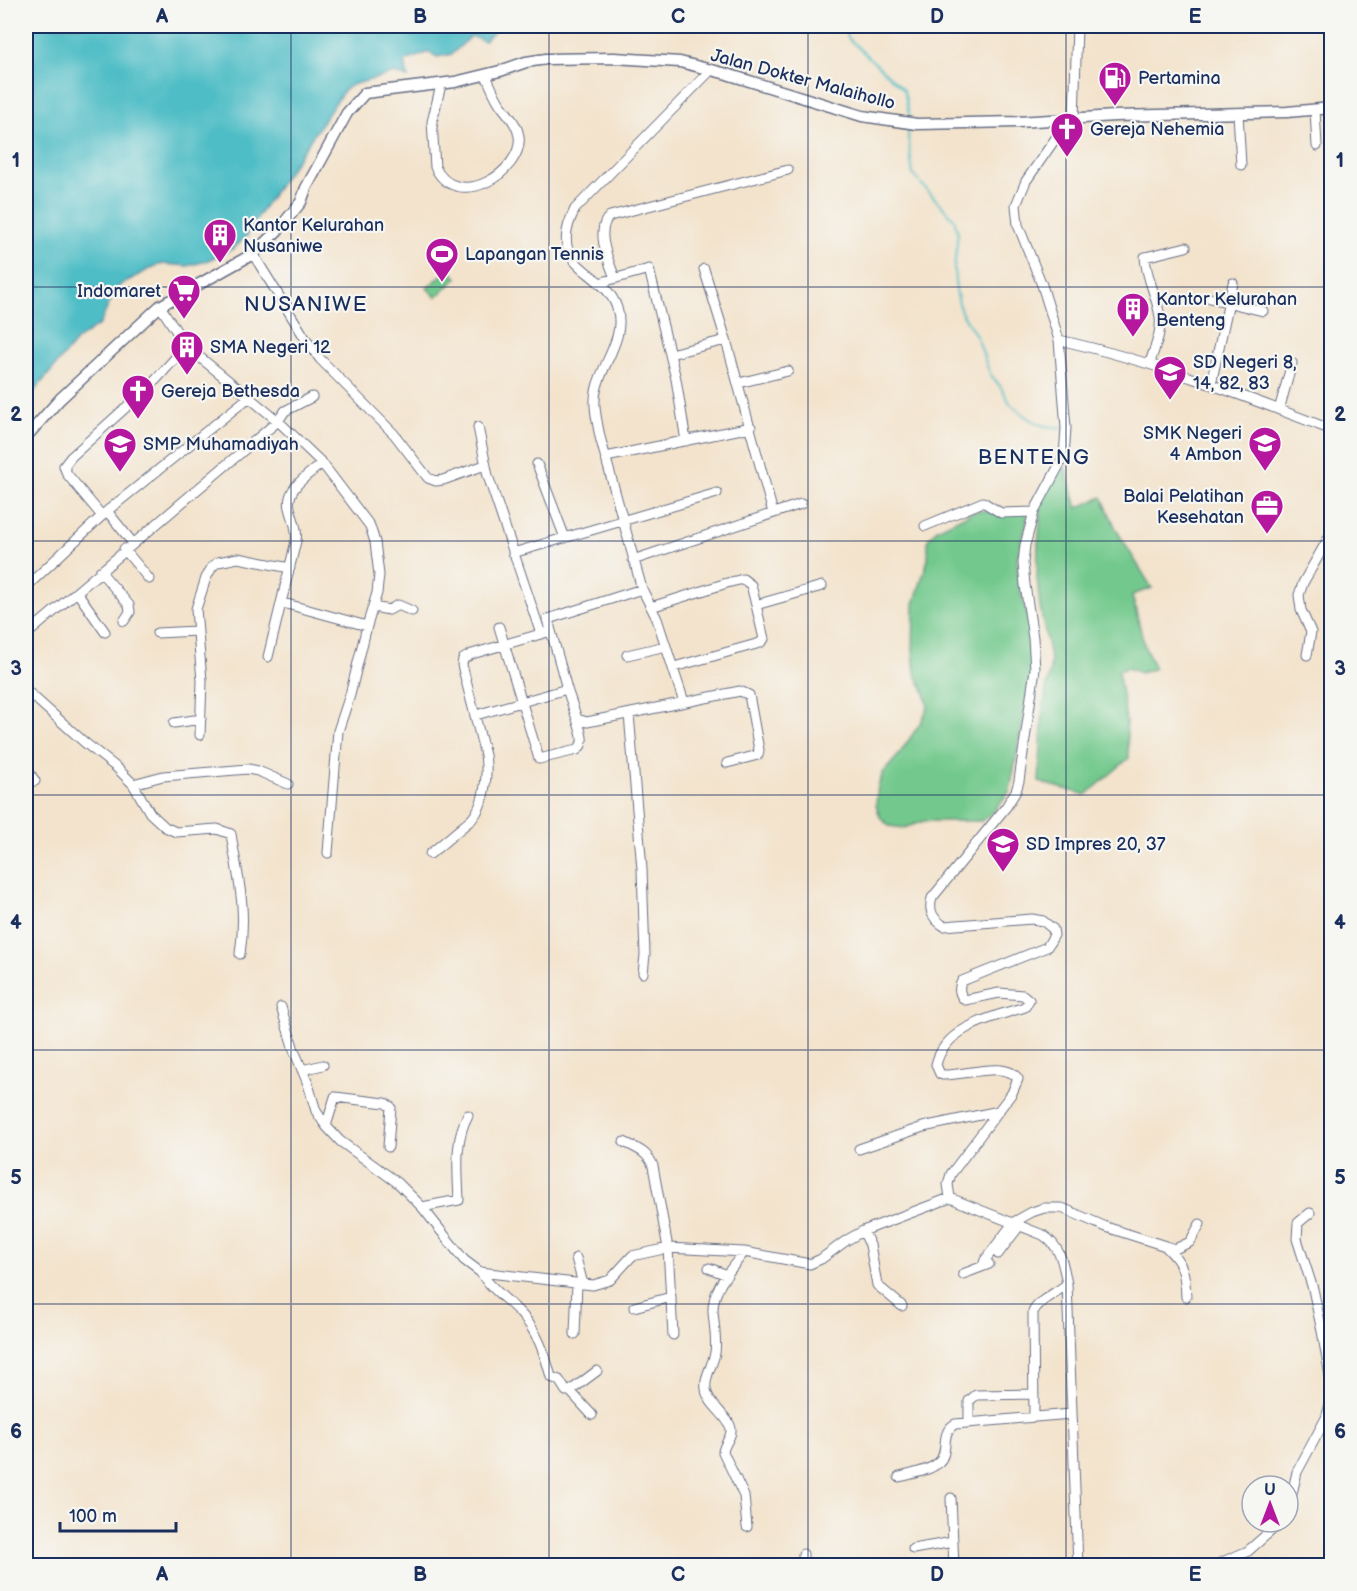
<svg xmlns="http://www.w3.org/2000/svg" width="1357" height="1591" viewBox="0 0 1357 1591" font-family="'Balsamiq Sans',sans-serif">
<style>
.green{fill:#73c98d;stroke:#477c76;stroke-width:1.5}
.water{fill:#4fbdc6;stroke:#357692;stroke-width:1.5}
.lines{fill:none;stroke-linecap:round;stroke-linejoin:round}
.stream{stroke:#4fbdc6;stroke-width:2}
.minor-casing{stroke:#676e84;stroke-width:11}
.major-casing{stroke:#676e84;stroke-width:13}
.minor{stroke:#fff;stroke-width:9}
.major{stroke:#fff;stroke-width:10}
.grid{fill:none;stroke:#1b2f5e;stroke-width:1.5;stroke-opacity:0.55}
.labels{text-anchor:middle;stroke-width:4.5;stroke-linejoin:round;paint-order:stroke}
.poi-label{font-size:18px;fill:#1b2f5e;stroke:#f6f6f2;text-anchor:start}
.street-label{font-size:18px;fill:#1b2f5e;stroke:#f6f6f2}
.quarter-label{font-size:21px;letter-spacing:1.5px;fill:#1b2f5e;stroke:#f6f6f2}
.neatline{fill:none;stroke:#1b2f5e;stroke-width:2}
.grid-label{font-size:20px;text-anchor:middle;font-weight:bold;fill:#1b2f5e}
</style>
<rect width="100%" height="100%" fill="#f6f6f2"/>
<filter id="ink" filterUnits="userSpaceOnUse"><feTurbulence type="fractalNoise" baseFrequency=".0167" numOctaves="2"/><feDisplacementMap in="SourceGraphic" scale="12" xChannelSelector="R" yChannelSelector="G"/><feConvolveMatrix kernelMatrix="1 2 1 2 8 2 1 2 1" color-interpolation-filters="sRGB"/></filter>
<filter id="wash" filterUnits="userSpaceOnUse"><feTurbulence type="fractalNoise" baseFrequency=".008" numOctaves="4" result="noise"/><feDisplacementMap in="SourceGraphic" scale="24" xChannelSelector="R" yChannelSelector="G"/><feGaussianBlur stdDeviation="1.35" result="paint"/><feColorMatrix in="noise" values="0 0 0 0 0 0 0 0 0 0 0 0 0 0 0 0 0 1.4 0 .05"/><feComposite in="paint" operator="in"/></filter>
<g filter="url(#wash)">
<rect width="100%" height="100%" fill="#f3e3cc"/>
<path class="green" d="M449 269 457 278 436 297 427 288Z
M1064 464 1077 508 1102 497 1117 531 1152 588 1132 595 1145 648 1155 668 1141 673 1127 668 1118 671 1125 712 1129 758 1086 795 1039 782 1043 708 1051 663 1040 607 1037 578 1038 544 1042 500Z
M1028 510 1026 527 1017 557 1019 585 1032 634V671L1010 791 992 813 982 821H924L904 828 889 826 880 817 876 805 878 786 883 773 898 756 921 722 928 707 925 693 915 673 913 650 914 604 928 559V539L937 529 974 511Z"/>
<path class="water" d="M26 26H501L484 41 471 36 452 54 437 57 429 52 405 61 408 78 395 73 352 85 345 89 262 210 246 237 234 248 206 261 188 266 164 264 155 266 120 285 113 295 100 324 77 340 26 401Z"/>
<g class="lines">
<path class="stream" d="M841 26 849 39 904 90 910 119
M909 127 908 137 913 175 954 219 958 233 954 269 956 290 961 312 977 337 990 374 1000 386 1011 405 1029 419 1044 426 1064 428"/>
</g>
</g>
<g filter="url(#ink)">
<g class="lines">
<g class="minor-casing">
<path id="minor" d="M441 85 432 122 435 167C457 213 524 171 519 136 517 123 507 114 500 104 494 95 490 85 486 75
M1315 110 1317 146
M1238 113 1241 165
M1074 119 1077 26
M1065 120 1060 132 1026 181 1016 205 1018 225 1042 285 1059 340 1066 428 1064 456 1034 512 1025 545 1023 563 1025 585 1033 638 1035 669 1019 781 1016 791 1006 807 932 898C928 911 933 919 944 926L1032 919 1043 921 1053 929 1054 935 1047 947 962 981C958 987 959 995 965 1000L999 993 1023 995 1029 1000 1025 1007C993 1017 944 1027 936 1065L940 1074 943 1075C963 1076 1007 1060 1018 1079L1012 1093 951 1174 948 1184 950 1198 1043 1235C1061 1247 1063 1263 1067 1284L1078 1566
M253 254 305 338 320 359 394 434 428 478 436 481 443 480 485 465
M704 269 726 340
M615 278C609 262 594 229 610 216L788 170
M599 283 649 269 676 379 686 441
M1210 298 1263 311
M160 306 186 346 278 421 285 411 312 397
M1059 340C1153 361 1242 395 1332 430
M670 354 726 340 773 513
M1150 363C1154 349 1162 332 1160 317 1157 296 1146 278 1145 257L1186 247
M739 383 788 371
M1211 384 1233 283
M1279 410 1292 363
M478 427 488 476 541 634
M606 457 751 427
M537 464 565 538
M102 516 67 474 64 466 71 457 153 383 186 346
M925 526 983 502 1001 513 1034 512
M132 542 107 511 248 398
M124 549 149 579
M513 553 717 493
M633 560 801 504
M100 571 129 605 130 612 124 621
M26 587 105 513
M77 592 105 632
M283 603 367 626
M373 607 389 610 398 605 412 611
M651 607 727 583 743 579 751 585 756 605
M499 627 539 759 577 750C587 742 580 731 577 719
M157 633 197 631
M26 635 278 421 322 463 370 526 375 542 379 575 377 593 367 626 350 695 338 731 328 853
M627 655 666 646
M1307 655 1311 632 1301 610 1299 595 1303 583 1332 532
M268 657 296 541C298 529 293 520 290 508 285 488 309 475 322 463
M674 667 760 643 764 639 756 605 822 586
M567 689 577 719 587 722 740 691 749 695 759 750 758 755 727 763
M26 690 84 742 117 768 133 784 163 776 248 769 258 771 288 784
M684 702 657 619 642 589 600 437C597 420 592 403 597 387 604 361 626 336 617 308 604 267 544 270 575 209L711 70
M629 714 642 869 645 955 643 973
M476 715 567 689 551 631
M174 723 201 719
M200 735 202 681 196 609 206 578 212 567 218 562 238 558 290 568
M26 768 35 781
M133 784 150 813 165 827 176 832 217 829 231 834C238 879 247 907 240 954
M430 854 472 819C485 804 488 775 485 755L462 665 463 659 472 654 551 631 548 619 642 589
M281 1007 294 1050 308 1084 316 1111 326 1126 340 1141 398 1183 422 1207 464 1260 480 1272 593 1285 610 1280 632 1256 668 1248 744 1252 810 1264 821 1259 847 1240 863 1231 950 1198
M302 1070 323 1065
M326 1126 335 1097 385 1103 391 1107 388 1147
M624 1142C636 1148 648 1152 653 1166L668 1248 673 1335
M859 1149 923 1127 999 1111
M422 1207 459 1200C458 1172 454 1140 468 1115
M1310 1213 1298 1223 1297 1239 1313 1289 1322 1331 1332 1387
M863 1231 870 1245 877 1285 902 1306
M1166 1247C1184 1264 1185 1273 1186 1297
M744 1252C731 1270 712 1288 713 1312 714 1325 717 1340 715 1353 713 1365 704 1376 706 1389 707 1405 732 1418 731 1431 731 1438 724 1444 723 1452L744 1496 747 1527
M998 1254 1020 1225 1019 1221
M576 1258 583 1284
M983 1266 985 1260 1014 1222 1032 1212 1044 1208H1062L1106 1227 1175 1249 1190 1242 1200 1224
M709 1268 727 1275
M480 1272C492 1290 506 1298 520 1313 537 1330 545 1354 551 1377L559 1380 566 1391H570L597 1371
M963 1274 989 1264
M634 1307 671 1297
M575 1334 577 1283
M570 1391 592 1415
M1034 1417 1033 1312C1039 1300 1056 1293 1067 1284
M969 1422V1401L976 1395 1034 1394
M899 1477C911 1474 930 1471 939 1462 950 1452 939 1433 955 1424L1071 1414
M951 1498 954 1566
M1288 1511 1297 1472 1326 1418 1332 1398
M913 1549 953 1542
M803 1566V1554
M1213 1566 1248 1551 1281 1522"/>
</g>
<g class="major-casing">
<path id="major" d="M26 437 60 399 160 306 253 254 279 229 301 202 306 188 347 113 365 93 455 82 500 71 526 62 546 59 614 58 680 62 727 74 862 116 917 124 1018 122 1115 116 1287 112 1332 108"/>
</g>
<use href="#minor" class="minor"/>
<use href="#major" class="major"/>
</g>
</g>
<path class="grid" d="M291 26V1566M549 26V1566M808 26V1566M1066 26V1566M26 287H1332M26 541H1332M26 795H1332M26 1050H1332M26 1304H1332"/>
<defs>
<g id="fuel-pin" transform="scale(1.725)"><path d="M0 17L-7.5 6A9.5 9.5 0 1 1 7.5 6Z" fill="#b5179e" stroke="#f6f6f2"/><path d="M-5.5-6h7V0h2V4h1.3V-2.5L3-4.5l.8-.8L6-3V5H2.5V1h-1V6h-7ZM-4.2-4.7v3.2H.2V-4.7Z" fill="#fff"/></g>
<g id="church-pin" transform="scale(1.725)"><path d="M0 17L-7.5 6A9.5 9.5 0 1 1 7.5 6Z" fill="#b5179e" stroke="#f6f6f2"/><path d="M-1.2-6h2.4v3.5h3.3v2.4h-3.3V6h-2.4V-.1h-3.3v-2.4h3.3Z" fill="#fff"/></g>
<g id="building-pin" transform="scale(1.725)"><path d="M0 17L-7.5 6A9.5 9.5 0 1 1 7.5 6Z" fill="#b5179e" stroke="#f6f6f2"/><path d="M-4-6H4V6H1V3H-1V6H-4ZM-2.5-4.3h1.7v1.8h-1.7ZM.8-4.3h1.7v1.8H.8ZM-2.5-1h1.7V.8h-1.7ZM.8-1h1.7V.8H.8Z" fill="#fff"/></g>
<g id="stadium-pin" transform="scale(1.725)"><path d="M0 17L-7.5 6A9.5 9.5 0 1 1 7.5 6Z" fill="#b5179e" stroke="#f6f6f2"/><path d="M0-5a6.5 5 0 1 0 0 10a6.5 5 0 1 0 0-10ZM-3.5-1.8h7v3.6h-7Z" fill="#fff"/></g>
<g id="supermarket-pin" transform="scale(1.725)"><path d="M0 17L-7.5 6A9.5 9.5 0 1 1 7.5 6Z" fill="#b5179e" stroke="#f6f6f2"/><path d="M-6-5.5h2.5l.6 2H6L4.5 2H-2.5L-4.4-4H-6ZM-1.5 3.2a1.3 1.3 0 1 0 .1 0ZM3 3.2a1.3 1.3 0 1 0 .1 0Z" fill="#fff"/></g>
<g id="school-pin" transform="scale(1.725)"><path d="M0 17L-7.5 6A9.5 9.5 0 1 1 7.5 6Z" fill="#b5179e" stroke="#f6f6f2"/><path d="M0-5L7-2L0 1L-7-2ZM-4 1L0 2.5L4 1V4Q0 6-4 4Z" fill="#fff"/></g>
<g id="office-pin" transform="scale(1.725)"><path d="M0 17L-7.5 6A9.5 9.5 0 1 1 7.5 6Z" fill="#b5179e" stroke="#f6f6f2"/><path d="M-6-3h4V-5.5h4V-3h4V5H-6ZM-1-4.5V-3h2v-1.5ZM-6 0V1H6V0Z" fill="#fff"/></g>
</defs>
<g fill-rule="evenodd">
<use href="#fuel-pin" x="1115" y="78"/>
<use href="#church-pin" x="1067" y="129"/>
<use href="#building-pin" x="220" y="235"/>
<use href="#stadium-pin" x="442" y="254"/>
<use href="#supermarket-pin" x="184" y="291"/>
<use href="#building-pin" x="1133" y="309"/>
<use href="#building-pin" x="187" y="347"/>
<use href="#school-pin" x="1170" y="372"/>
<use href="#church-pin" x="138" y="391"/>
<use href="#school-pin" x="1265" y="443"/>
<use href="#school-pin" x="120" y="444"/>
<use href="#office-pin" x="1267" y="506"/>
<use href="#school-pin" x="1003" y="844"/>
</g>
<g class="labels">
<g class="poi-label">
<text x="1138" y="84">Pertamina</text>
<text x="1090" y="135">Gereja Nehemia</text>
<text x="243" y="231">Kantor Kelurahan<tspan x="243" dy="21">Nusaniwe</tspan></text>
<text x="465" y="260">Lapangan Tennis</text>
<text x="161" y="297" text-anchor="end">Indomaret</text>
<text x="1156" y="305">Kantor Kelurahan<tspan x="1156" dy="21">Benteng</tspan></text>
<text x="210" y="353">SMA Negeri 12</text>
<text x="1193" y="368">SD Negeri 8,<tspan x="1193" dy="21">14, 82, 83</tspan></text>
<text x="161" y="397">Gereja Bethesda</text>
<text x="1242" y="439" text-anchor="end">SMK Negeri<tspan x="1242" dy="21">4 Ambon</tspan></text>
<text x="143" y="450">SMP Muhamadiyah</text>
<text x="1244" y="502" text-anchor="end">Balai Pelatihan<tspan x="1244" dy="21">Kesehatan</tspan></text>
<text x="1026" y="850">SD Impres 20, 37</text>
</g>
<g class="street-label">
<text transform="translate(803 79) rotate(15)" y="6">Jalan Dokter Malaihollo</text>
</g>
<g class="quarter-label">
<text x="306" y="311">NUSANIWE</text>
<text x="1034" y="464">BENTENG</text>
</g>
</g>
<rect width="1357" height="1591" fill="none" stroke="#f6f6f2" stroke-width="66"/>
<g transform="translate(1270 1504)"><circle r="28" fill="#f6f6f2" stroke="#9ea6b7" stroke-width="1.5"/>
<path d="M0-4.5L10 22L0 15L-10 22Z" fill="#b5179e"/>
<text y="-9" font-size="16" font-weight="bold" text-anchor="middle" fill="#1b2f5e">U</text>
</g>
<path d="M60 1522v9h116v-9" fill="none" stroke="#1b2f5e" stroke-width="3"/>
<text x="69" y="1522" font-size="18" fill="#1b2f5e" stroke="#f6f6f2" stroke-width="4.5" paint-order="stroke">100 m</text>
<rect x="33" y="33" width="1291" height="1525" class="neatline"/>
<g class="grid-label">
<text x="162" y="23">A</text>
<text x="420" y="23">B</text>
<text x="678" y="23">C</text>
<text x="937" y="23">D</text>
<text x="1195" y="23">E</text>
<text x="16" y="167">1</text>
<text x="1340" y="167">1</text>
<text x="16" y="421">2</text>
<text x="1340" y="421">2</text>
<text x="16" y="675">3</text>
<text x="1340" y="675">3</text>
<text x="16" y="929">4</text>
<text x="1340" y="929">4</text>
<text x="16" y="1184">5</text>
<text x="1340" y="1184">5</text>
<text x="16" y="1438">6</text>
<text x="1340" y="1438">6</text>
<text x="162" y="1581">A</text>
<text x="420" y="1581">B</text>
<text x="678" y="1581">C</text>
<text x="937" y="1581">D</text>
<text x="1195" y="1581">E</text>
</g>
</svg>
